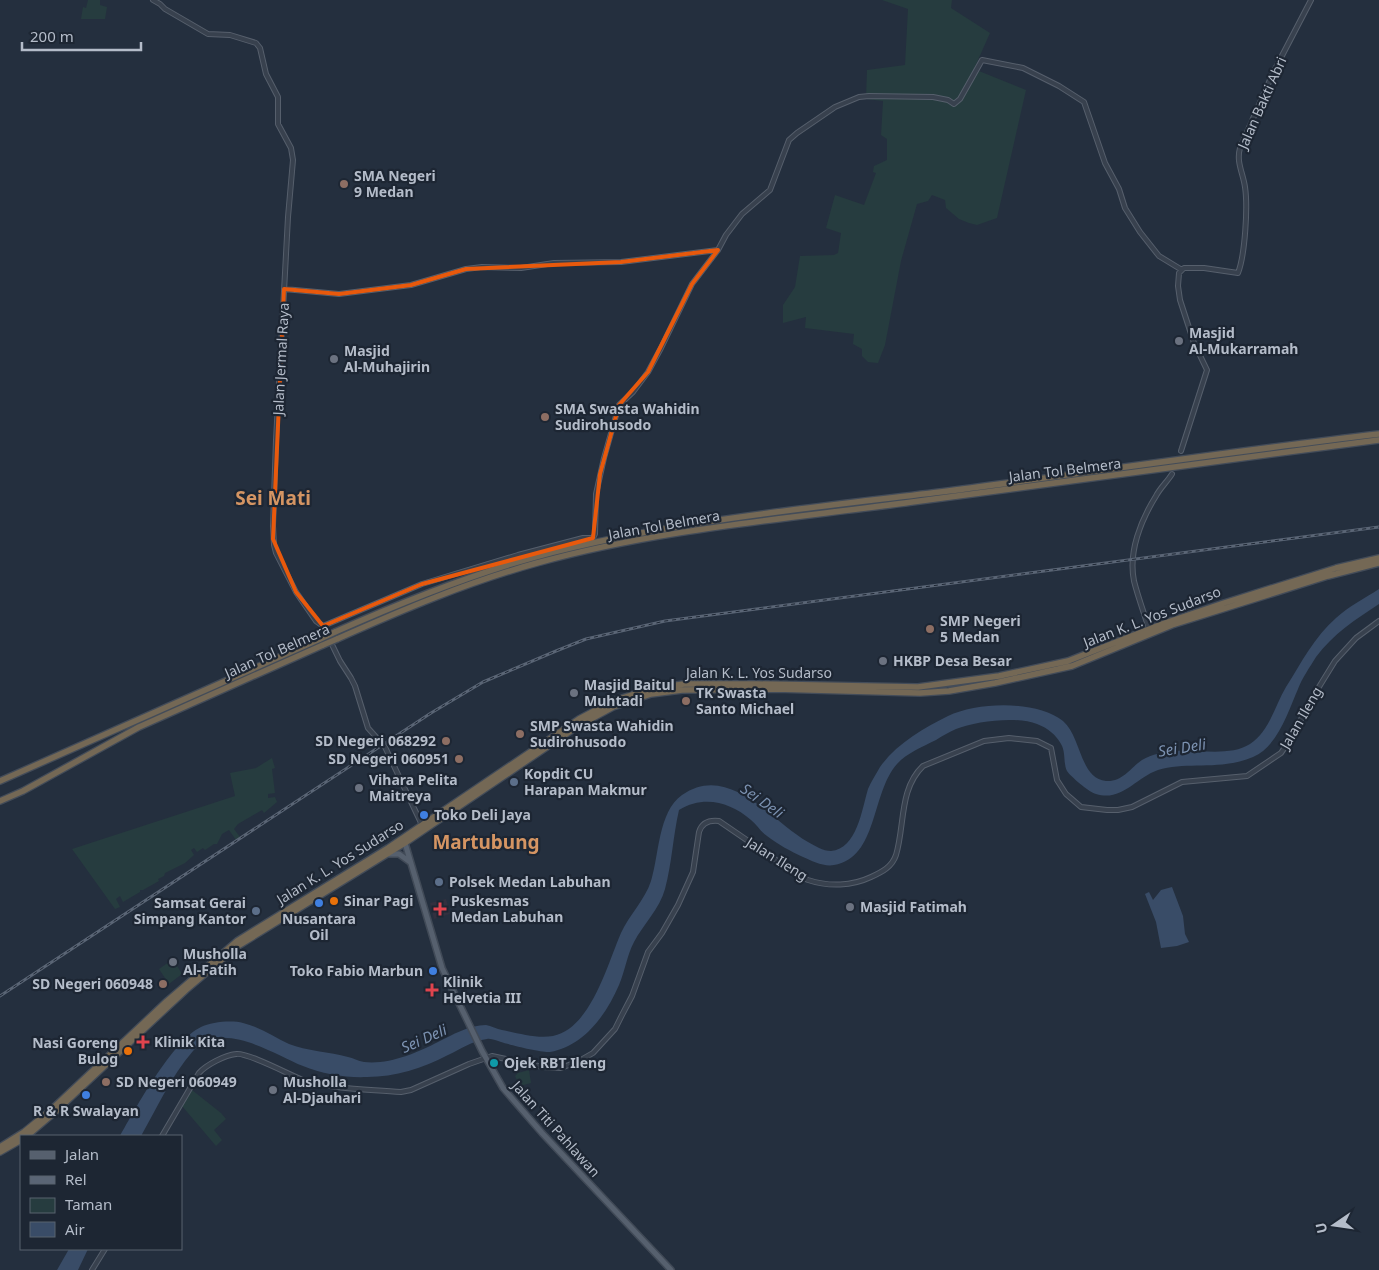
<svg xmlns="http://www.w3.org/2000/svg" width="1379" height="1270" viewBox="0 0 1379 1270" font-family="'Noto Sans',sans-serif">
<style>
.medical{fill:#32303f}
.green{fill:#263c3f}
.water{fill:#394c67}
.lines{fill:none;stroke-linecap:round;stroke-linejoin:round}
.minor-casing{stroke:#565f6c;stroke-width:6}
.major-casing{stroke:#414a57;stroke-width:8}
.highway-casing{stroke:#434c59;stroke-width:8}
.minor{stroke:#38414e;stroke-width:4}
.major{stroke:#56606e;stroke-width:5}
.highway{stroke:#746855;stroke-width:5.5}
.rail-casing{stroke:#5a6575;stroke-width:3}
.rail{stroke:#1d2633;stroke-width:1;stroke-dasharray:4;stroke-linecap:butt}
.highway-bridge-casing{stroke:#434c59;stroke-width:8;stroke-linecap:butt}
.highway-bridge{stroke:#746855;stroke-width:5.5}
.marked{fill:none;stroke:#e8590c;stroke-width:4;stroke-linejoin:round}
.education-dot{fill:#8d6e63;stroke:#1d2633;stroke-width:2}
.worship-dot{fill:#6b7280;stroke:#1d2633;stroke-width:2}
.service-dot{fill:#5c6f8a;stroke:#1d2633;stroke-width:2}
.shop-dot{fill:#3f7fe0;stroke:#1d2633;stroke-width:2}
.food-dot{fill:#e8710a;stroke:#1d2633;stroke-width:2}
.health-dot{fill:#e0444e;stroke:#1d2633;stroke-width:2}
.culture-dot{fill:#0f9aa8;stroke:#1d2633;stroke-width:2}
.labels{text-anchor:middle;stroke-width:4.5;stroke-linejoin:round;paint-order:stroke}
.street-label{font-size:14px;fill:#b4bcc9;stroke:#1d2633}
.poi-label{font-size:14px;font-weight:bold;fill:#b4bcc9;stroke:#1d2633;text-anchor:start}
.water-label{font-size:15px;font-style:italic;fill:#7c92b1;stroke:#1d2633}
.district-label{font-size:19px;font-weight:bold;fill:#d59563;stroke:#1d2633}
</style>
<rect width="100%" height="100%" fill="#242f3e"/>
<path class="medical" d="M446 899 450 914 434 919 430 903Z"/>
<path class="green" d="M88 0H100V5L107 7 105 19H81L83 7 86 8Z
M882 0H952L951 8 990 33 974 69 1026 90 997 218 977 225 969 223 959 219 946 208 945 200 932 195 928 201 917 204 901 261 885 345 878 363 868 362 862 356V349L853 344 854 334 805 328 806 317 783 323V305L795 287 800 256 834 255 838 253 841 233 826 228 835 195 864 205 876 173 873 172 874 166 887 160V139L881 135 883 101 866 99 867 70 905 65 908 9Z
M272 758 275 768 272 769 275 793 268 794V798L275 797 277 802 264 813 262 810 238 824 234 829 240 837 236 840 229 830 222 834 217 844H214L205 850 203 848 197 852 194 848 191 850 194 855 185 863 165 873 164 876 158 879 159 881 143 890H140V892L123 902 120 896 116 899 120 907 115 909 72 849 235 796 230 773 256 768Z
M169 962 172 967 176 964 182 974 169 984 159 969Z
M529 1070 531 1083 520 1086 515 1076 518 1073Z
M192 1090 221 1113 226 1119 214 1130 222 1140 216 1146 182 1106Z"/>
<path class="water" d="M1379 589V604C1356 619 1333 634 1316 657 1310 667 1302 678 1298 689 1288 712 1278 746 1253 757 1221 771 1187 761 1158 770 1135 778 1122 802 1096 794 1089 792 1071 777 1067 771 1063 763 1066 752 1061 744 1056 735 1048 728 1037 724 1017 716 976 721 956 729 949 732 942 736 936 740 922 747 907 753 897 764 871 793 878 858 834 865 824 867 812 861 803 857 790 851 779 845 767 836 761 832 757 825 751 820 730 802 704 795 679 810 673 836 672 863 665 889 660 908 643 925 634 942 627 955 625 971 619 985 606 1015 584 1046 550 1052 542 1053 510 1045 501 1042 497 1041 491 1038 487 1039 472 1041 461 1049 448 1055 423 1068 395 1077 367 1077 347 1078 322 1074 303 1066 273 1054 222 1019 193 1051 171 1076 157 1108 141 1136H120C135 1109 173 1040 201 1027 211 1022 232 1020 243 1023 260 1027 274 1037 289 1044 306 1051 330 1052 348 1057 353 1058 358 1061 364 1062 388 1065 417 1053 438 1042 452 1035 469 1025 486 1025 491 1026 497 1029 502 1030 518 1033 537 1039 553 1036 591 1028 607 965 621 933 629 915 645 900 651 881 659 856 658 812 682 795 729 762 771 821 808 842 815 846 823 851 831 851 857 849 862 809 868 789 871 782 876 774 880 767 896 744 924 728 948 716 978 702 1036 700 1063 721 1081 736 1080 779 1106 781 1123 782 1130 768 1142 760 1152 754 1164 752 1175 751 1197 749 1230 757 1250 744 1270 731 1275 705 1286 687 1301 663 1315 636 1336 618 1348 607 1365 598 1379 589Z
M1172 887 1183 916 1185 934 1189 942 1177 946 1161 948 1156 922 1145 894 1149 892 1153 900 1161 890Z
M69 1249H88L78 1270H57Z"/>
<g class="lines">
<g class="minor-casing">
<path id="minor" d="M153 0 160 4 165 9 208 34 230 35 256 43 260 48 266 74 278 97V124L291 148 293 160 288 217 276 440 273 526 274 545 276 553 296 592 316 621 323 626 340 661 351 678 355 686 368 728 385 747 422 825
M1182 270 1184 268H1204L1238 273C1245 255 1248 207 1245 187 1243 173 1236 162 1240 148L1273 73 1311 0
M284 289 339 294 411 285 466 269 482 267 521 268 554 263 621 262 718 250
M1181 451 1207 370 1194 343 1180 300 1178 286 1179 273 1182 270
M323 626 422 584 518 555 583 538H593L595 534 596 494 604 458 619 405 633 392 648 372 661 348 692 284 718 250 726 235 742 214 770 190 789 140 797 133 835 107 859 97 869 96 933 97 948 100 954 104 960 99 982 60 1023 68 1059 86 1084 102 1105 163 1119 189 1125 208 1140 232 1159 256 1182 270
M1149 629C1144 613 1138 597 1134 581 1128 552 1141 520 1156 496 1160 488 1167 482 1172 474
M162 1136 199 1073C206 1065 225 1055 236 1054 247 1052 290 1075 303 1080 335 1090 368 1089 401 1092L411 1090 469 1064 492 1056 543 1067 561 1068 579 1061 593 1053 615 1029 622 1015 632 996 648 952 662 933 678 905 693 872 699 832C702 822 710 820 719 821 738 834 757 847 776 860 786 867 797 876 808 880 829 887 852 886 871 877 882 872 892 867 896 855 905 825 899 789 923 766L984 741 1009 738 1037 741 1051 748 1057 780 1066 794 1081 807 1107 810H1118L1132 807 1182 782 1247 776 1281 753 1291 738 1314 695 1335 661 1356 638 1379 621
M92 1270 105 1249"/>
</g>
<g class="major-casing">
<path id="major" d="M405 843 442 968 482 1051 503 1088 542 1133 671 1270
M389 854H399L410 862"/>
</g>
<g class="highway-casing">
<path id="highway" d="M335 632C400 603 466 576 535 557 669 521 811 508 948 491 1092 472 1235 451 1379 434
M337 639C402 610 468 582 537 563 659 529 787 519 912 502 1067 481 1223 460 1379 440
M0 781 320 639
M0 801 23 791 139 727 323 645
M27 1136 54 1113 186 990 238 946 405 843 578 726 613 707 651 694 682 690 776 689 920 693 949 691 995 683 1072 666 1172 625 1328 576 1379 563
M0 1147 24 1132 51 1110 167 1001 237 941 388 848 579 719 613 701 650 689 684 684H757L918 687 999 676 1068 661 1162 624 1224 603 1336 568 1379 558
M0 1152 21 1140"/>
</g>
<use href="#minor" class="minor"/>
<use href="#major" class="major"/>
<use href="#highway" class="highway"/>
<g class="rail-casing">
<path id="rail" d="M0 996 431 713 483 682 556 651 586 639 665 621 1379 527"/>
</g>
<use href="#rail" class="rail"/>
<g class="highway-bridge-casing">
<path id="highway-bridge" d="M320 639 335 632
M323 645 337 639"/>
</g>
<use href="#highway-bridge" class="highway-bridge"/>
</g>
<path class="marked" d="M718 250 692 284 648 372 619 405 600 474 593 538 422 584 323 626 296 592 273 539 284 289 339 294 411 285 466 269 621 262Z"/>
<g class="education-dot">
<circle cx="344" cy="184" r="5"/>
<circle cx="545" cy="417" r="5"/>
<circle cx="930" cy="629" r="5"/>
<circle cx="686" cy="701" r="5"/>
<circle cx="520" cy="734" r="5"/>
<circle cx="446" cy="741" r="5"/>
<circle cx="459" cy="759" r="5"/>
<circle cx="163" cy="984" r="5"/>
<circle cx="106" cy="1082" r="5"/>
</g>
<g class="worship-dot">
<circle cx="1179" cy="341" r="5"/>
<circle cx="334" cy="359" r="5"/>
<circle cx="883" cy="661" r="5"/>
<circle cx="574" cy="693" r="5"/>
<circle cx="359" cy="788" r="5"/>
<circle cx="850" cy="907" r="5"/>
<circle cx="173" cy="962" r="5"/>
<circle cx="273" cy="1090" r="5"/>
</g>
<g class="service-dot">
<circle cx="514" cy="782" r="5"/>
<circle cx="439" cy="882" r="5"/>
<circle cx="256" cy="911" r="5"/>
</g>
<g class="shop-dot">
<circle cx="424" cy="815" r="5"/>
<circle cx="319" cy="903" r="5"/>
<circle cx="433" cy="971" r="5"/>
<circle cx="86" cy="1095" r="5"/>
</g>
<g class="food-dot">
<circle cx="334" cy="901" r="5"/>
<circle cx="128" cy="1051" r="5"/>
</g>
<g class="health-dot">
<path d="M437.5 901.5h5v5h5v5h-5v5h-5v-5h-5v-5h5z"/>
<path d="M429.5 982.5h5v5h5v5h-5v5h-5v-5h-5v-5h5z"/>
<path d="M140.5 1034.5h5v5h5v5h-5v5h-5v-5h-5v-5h5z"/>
</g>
<circle class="culture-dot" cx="494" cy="1063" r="5"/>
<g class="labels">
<g class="street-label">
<text transform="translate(1262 103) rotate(-66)" y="5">Jalan Bakti Abri</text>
<text transform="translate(281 359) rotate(-87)" y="5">Jalan Jermal Raya</text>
<text transform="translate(1065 470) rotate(-7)" y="5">Jalan Tol Belmera</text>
<text transform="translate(664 525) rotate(-10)" y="5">Jalan Tol Belmera</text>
<text transform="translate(1152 617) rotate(-21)" y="5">Jalan K. L. Yos Sudarso</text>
<text transform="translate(277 651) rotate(-24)" y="5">Jalan Tol Belmera</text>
<text x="759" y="678">Jalan K. L. Yos Sudarso</text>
<text transform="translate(1301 718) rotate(-60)" y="5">Jalan Ileng</text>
<text transform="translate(777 859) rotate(32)" y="5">Jalan Ileng</text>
<text transform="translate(340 862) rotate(-32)" y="5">Jalan K. L. Yos Sudarso</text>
<text transform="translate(556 1129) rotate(48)" y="5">Jalan Titi Pahlawan</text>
</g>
<g class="poi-label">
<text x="354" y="181">SMA Negeri<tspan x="354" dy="16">9 Medan</tspan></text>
<text x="1189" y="338">Masjid<tspan x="1189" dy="16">Al-Mukarramah</tspan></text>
<text x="344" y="356">Masjid<tspan x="344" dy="16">Al-Muhajirin</tspan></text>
<text x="555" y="414">SMA Swasta Wahidin<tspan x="555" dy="16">Sudirohusodo</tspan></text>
<text x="940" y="626">SMP Negeri<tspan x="940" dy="16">5 Medan</tspan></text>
<text x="893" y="666">HKBP Desa Besar</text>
<text x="584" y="690">Masjid Baitul<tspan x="584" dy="16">Muhtadi</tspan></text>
<text x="696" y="698">TK Swasta<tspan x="696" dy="16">Santo Michael</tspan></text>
<text x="530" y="731">SMP Swasta Wahidin<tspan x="530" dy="16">Sudirohusodo</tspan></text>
<text x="436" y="746" text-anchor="end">SD Negeri 068292</text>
<text x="449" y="764" text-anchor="end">SD Negeri 060951</text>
<text x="524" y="779">Kopdit CU<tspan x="524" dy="16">Harapan Makmur</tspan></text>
<text x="369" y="785">Vihara Pelita<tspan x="369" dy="16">Maitreya</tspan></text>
<text x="434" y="820">Toko Deli Jaya</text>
<text x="449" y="887">Polsek Medan Labuhan</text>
<text x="344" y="906">Sinar Pagi</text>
<text x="451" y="906">Puskesmas<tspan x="451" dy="16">Medan Labuhan</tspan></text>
<text x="246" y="908" text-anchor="end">Samsat Gerai<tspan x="246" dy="16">Simpang Kantor</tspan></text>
<text x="860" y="912">Masjid Fatimah</text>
<text x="319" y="924" text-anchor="middle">Nusantara<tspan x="319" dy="16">Oil</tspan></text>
<text x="183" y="959">Musholla<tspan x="183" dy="16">Al-Fatih</tspan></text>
<text x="423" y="976" text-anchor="end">Toko Fabio Marbun</text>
<text x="443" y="987">Klinik<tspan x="443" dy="16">Helvetia III</tspan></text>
<text x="153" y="989" text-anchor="end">SD Negeri 060948</text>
<text x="154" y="1047">Klinik Kita</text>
<text x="118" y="1048" text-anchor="end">Nasi Goreng<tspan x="118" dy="16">Bulog</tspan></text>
<text x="504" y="1068">Ojek RBT Ileng</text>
<text x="116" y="1087">SD Negeri 060949</text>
<text x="283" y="1087">Musholla<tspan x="283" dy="16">Al-Djauhari</tspan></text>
<text x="86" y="1116" text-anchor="middle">R &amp; R Swalayan</text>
</g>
<g class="water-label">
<text transform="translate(1182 748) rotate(-9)" y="5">Sei Deli</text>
<text transform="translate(762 801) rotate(35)" y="5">Sei Deli</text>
<text transform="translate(424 1039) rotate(-24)" y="5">Sei Deli</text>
</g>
<g class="district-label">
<text x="273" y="505">Sei Mati</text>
<text x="486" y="849">Martubung</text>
</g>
</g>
<rect x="20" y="1135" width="162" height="115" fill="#1d2633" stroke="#59626f"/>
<rect x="30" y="1151" width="25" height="8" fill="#56606e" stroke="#59626f"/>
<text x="65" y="1160" font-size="15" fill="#b4bcc9">Jalan</text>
<rect x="30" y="1176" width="25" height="8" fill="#5a6575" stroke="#59626f"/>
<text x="65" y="1185" font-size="15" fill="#b4bcc9">Rel</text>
<rect x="30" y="1198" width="25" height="15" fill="#263c3f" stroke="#59626f"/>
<text x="65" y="1210" font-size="15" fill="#b4bcc9">Taman</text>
<rect x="30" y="1222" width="25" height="15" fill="#394c67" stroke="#59626f"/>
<text x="65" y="1235" font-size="15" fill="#b4bcc9">Air</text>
<g transform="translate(1334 1225) rotate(257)" stroke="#1d2633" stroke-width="4" paint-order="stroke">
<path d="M0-4L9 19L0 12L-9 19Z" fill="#b4bcc9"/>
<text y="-8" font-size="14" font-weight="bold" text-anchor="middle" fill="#b4bcc9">U</text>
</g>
<path d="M22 42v8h119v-8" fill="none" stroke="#b4bcc9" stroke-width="2.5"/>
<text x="30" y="42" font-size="15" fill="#b4bcc9" stroke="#1d2633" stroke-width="4" paint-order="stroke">200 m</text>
</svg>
